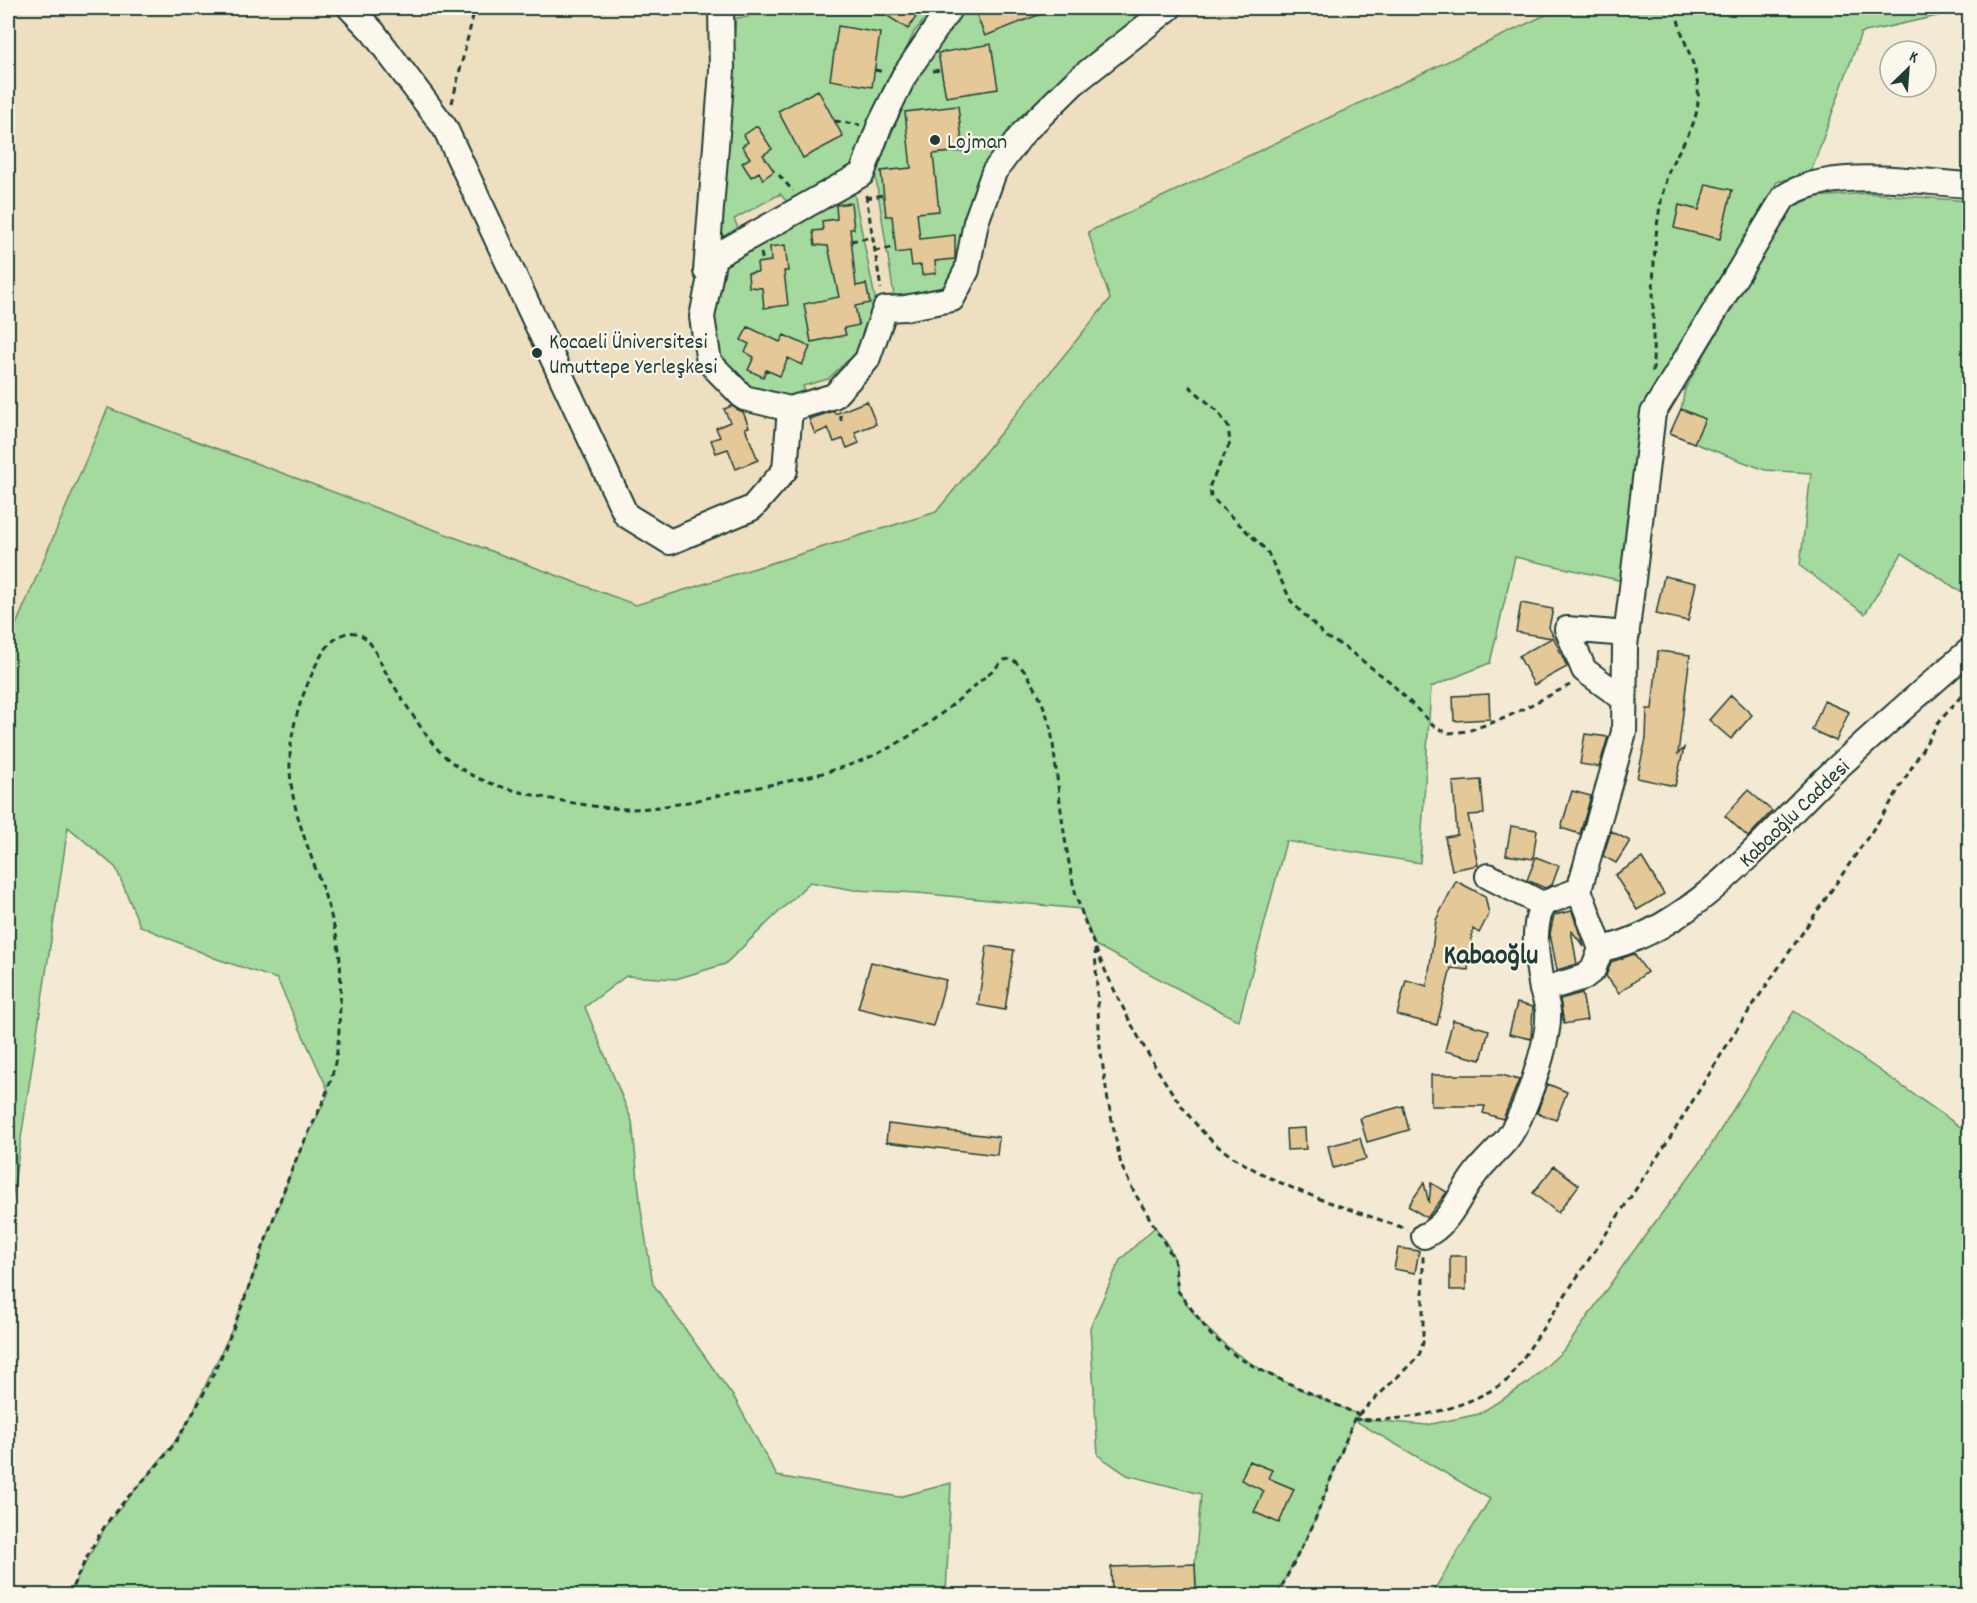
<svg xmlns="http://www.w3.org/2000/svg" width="1977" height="1603" viewBox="0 0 1977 1603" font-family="Dekko,sans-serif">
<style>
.built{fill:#efdfc1}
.green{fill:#a4da9e;stroke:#628c69;stroke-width:1.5}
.building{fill:#e4c898;stroke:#1f3d34;stroke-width:1.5}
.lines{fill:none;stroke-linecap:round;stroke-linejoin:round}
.minor-casing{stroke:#1f3d34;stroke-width:28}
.path{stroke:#1f3d34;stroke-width:3;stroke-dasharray:6 4.5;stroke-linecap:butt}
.minor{stroke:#fbf7ec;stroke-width:24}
.poi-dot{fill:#1f3d34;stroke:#fbf7ec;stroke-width:2}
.labels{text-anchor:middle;stroke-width:4.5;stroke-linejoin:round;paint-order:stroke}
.poi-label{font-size:22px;fill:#1f3d34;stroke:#fbf7ec;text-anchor:start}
.street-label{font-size:22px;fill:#1f3d34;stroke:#fbf7ec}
.district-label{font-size:28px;font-weight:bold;fill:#1f3d34;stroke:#fbf7ec}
</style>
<rect width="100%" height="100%" fill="#f4e9d3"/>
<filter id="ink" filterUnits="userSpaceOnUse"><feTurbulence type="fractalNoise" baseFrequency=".0167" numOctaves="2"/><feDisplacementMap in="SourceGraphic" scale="12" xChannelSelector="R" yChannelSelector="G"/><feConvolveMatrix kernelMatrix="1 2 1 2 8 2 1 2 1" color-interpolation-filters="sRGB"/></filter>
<g filter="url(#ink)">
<path class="built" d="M8 8H1560L1088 232 1110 299 936 512 636 605 108 408 8 644Z"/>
<path class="green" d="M748 8H935L914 32 863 153 848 171 788 203 780 194 734 219 739 230 715 248 736 18 748 17Z
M959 8H1148L1046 97 947 291 895 302 875 173 921 63Z
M1560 8H1959L1955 12 1861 33 1811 172 1777 182 1663 375 1623 581 1515 557 1490 663 1431 687 1420 863 1286 841 1239 1021 1095 945 1081 909 918 893 854 890 810 882 725 964 676 979 626 976 585 1007 632 1121 641 1210 653 1284 735 1399 777 1476 899 1497 951 1483 946 1595H68L107 1524 175 1442 190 1418 236 1321 293 1167 329 1092 277 979 217 959 140 926 116 868 68 827 8 1225V644L108 408 636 605 936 512 1110 299 1088 232Z
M853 188 876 303 860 362 848 360 828 379 803 386 806 396C793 399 783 397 770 394 706 379 695 310 728 261Z
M1867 193 1969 201V597L1902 553 1865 614 1800 566 1811 473 1765 470 1694 443 1704 420 1681 409 1685 389 1789 208 1816 197Z
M1794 1011 1969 1133V1595H1431L1490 1499 1354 1420 1313 1525 1277 1595H1222L1196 1590 1195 1564 1201 1494 1127 1475 1098 1455 1090 1328 1120 1260 1155 1227C1162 1236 1170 1247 1174 1258 1177 1270 1173 1283 1180 1294 1224 1363 1288 1383 1359 1415L1355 1419 1427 1425 1479 1414 1528 1383 1566 1348 1627 1260 1703 1158Z"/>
<path class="building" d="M875 8H922L908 29Z
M974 8H1056L985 36Z
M838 26 880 33 872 87 830 80Z
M991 44 998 89 946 97 938 53Z
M818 90 843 137 803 158 778 111Z
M958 106 963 151 933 154 939 211 917 213 920 239 955 235V259L935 261 936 273 922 275 921 265 912 266 910 251 896 253 892 216H886L881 171 911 168 905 112Z
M757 126 772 149 763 155 774 171 763 179 759 172 751 177 742 163 750 158 742 146 748 142 744 135Z
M1706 184 1732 190 1720 239 1674 228 1679 205 1699 210Z
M851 203 854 229H850L856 286 866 284 870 303 855 306 859 325 844 328 846 335 811 342 804 304 839 297 828 246 815 245 813 231 823 230 822 221 837 219 836 205Z
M785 245 788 271H784L788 305 764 308 762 288 749 287 748 273 758 272 757 263 771 261 770 247Z
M748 327 780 342 784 335 810 347 802 365 788 358 780 376 766 370 763 377 748 370 754 357 745 352 749 344 741 340Z
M867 401 876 424 855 432 859 443 847 448 843 439 834 442 828 428 815 434 809 419 834 411 835 414Z
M732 406 743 412 749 427 745 428 758 460 736 469 728 449 716 453 711 440 720 437 716 428 730 422 724 409Z
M1681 409 1705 419 1694 443 1670 433Z
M1664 576 1696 583 1688 621 1656 614Z
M1521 603 1553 609 1549 627 1567 667 1534 685 1519 656 1552 638 1516 632Z
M1658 651 1690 655 1678 754 1684 748 1675 786 1637 778 1646 739 1647 709H1652Z
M1489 694 1490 719 1454 721 1453 696Z
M1731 695 1752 715 1731 739 1709 720Z
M1824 701 1849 712 1836 741 1812 730Z
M1585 734 1608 737 1599 767 1580 764Z
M1481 780 1484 814 1468 815 1478 865 1452 870 1445 837 1457 835 1453 782Z
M1748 790 1772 811 1748 837 1725 816Z
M1572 791 1591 796 1580 834 1561 828Z
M1511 826 1537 830 1533 859 1506 855Z
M1611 831 1630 841 1616 863 1603 856Z
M1536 857 1559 866 1552 885 1545 888 1527 880Z
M1642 858 1664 894 1637 910 1615 875Z
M1456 881 1485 896 1489 914 1479 933 1473 929 1468 970 1451 968 1437 1025 1397 1015 1406 980 1427 986 1436 920Z
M1572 911 1584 947 1571 930 1577 964 1557 970 1550 934 1553 919 1554 915Z
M987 946 1014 950 1005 1010 978 1005Z
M1634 954 1647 972 1619 993 1606 976 1611 962Z
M871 962 946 980 933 1026 858 1008Z
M1582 993 1587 1020 1564 1024 1560 999Z
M1517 1003 1533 1007 1531 1039 1509 1034Z
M1453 1020 1489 1030 1481 1060 1445 1051Z
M1431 1075H1502L1519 1080 1503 1119 1483 1113 1485 1106H1431Z
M1548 1084 1567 1092 1556 1120 1537 1113Z
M1403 1106 1409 1130 1367 1142 1360 1118Z
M888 1124 999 1137 997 1155 886 1142Z
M1305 1128 1306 1149 1287 1150 1286 1129Z
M1360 1138 1366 1159 1333 1168 1328 1146Z
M1554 1166 1579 1185 1558 1213 1533 1193Z
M1424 1183 1429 1203 1431 1183 1447 1192 1427 1218 1408 1206Z
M1398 1248 1419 1251 1415 1273 1394 1269Z
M1450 1256H1466V1290H1450Z
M1249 1461 1272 1470 1268 1478 1294 1489 1279 1523 1254 1512 1264 1491 1241 1480Z
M1195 1564 1196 1590 1112 1593 1111 1567Z"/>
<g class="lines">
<g class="minor-casing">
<path id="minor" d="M350 8 373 32 445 128 626 515 670 542 752 508 785 470 790 409
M950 8 904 76 879 127 862 174 714 257 702 317 709 362 744 398 790 409 834 396 867 360 885 309 905 308 952 299 967 270 976 222 994 172 1023 133 1074 83 1169 8
M706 271 722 71 721 8
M1624 699 1584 670 1567 629 1627 634
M1488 876 1542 904
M1601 949C1689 932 1761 841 1823 781 1871 736 1920 693 1970 650
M1542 990C1537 957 1531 936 1542 904L1579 890
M1424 1236C1450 1225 1459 1194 1476 1173 1485 1161 1497 1151 1507 1139 1524 1117 1550 1040 1548 1012 1548 1005 1544 997 1542 990L1584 977 1593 970 1601 949 1579 890 1624 732 1625 646 1653 413 1784 197C1828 166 1918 182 1970 185"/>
</g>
<path class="path" d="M875 70 885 72
M933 71 941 70
M452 103 475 8
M835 121 860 125
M779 175 793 191
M866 195 881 289
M866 198 884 195
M851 241 872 237
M875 251 895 247
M761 253 763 262
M1653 372C1654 308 1649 242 1666 180 1672 155 1693 136 1697 109 1704 70 1680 43 1676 8
M1189 386 1216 410 1228 426 1230 443 1210 485 1211 497 1267 551 1291 601 1326 637 1343 646 1389 681 1436 728 1449 733 1468 731 1505 718 1570 685
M840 415 842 423
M1095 949 1100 1047 1108 1101 1121 1165 1134 1192 1174 1259 1178 1291 1211 1335 1237 1357 1268 1374 1359 1415
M1354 1419C1406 1423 1466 1410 1509 1379L1668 1141 1740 1024 1887 809 1938 723 1970 686
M68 1596C80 1571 92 1545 107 1523 128 1493 158 1469 178 1438 230 1358 255 1264 289 1177 310 1121 336 1094 339 1030 340 1001 343 967 337 939 313 834 260 787 312 674 318 659 329 638 347 633 356 631 365 636 370 643 377 653 381 665 388 676 402 699 417 723 433 744 447 761 465 773 485 781 516 794 596 809 629 809 663 809 696 800 729 793 782 782 839 774 887 749 931 726 967 693 1004 660L1012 659C1033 675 1044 705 1051 729 1058 780 1062 832 1073 883 1088 949 1168 1112 1223 1150 1278 1189 1344 1207 1407 1229
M1277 1596 1313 1525 1354 1419 1419 1356 1423 1343V1254"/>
<use href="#minor" class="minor"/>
</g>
</g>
<g class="poi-dot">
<circle cx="935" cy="140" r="6"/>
<circle cx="537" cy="353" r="6"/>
</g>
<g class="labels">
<g class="poi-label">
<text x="947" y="148">Lojman</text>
<text x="549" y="348">Kocaeli Üniversitesi<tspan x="549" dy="25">Umuttepe Yerleşkesi</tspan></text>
</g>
<g class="street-label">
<text transform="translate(1793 812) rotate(-44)" y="8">Kabaoğlu Caddesi</text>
</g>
<g class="district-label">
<text x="1491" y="963">Kabaoğlu</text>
</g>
</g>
<rect width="1977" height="1603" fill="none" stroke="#fbf7ec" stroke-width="30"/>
<rect x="15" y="15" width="1947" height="1573" fill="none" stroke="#1f3d34" stroke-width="2" filter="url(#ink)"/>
<g transform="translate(1908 69) rotate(25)"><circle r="28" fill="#fbf7ec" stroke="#a3ada2" stroke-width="1.5"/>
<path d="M0-4.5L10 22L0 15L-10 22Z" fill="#1f3d34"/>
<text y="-9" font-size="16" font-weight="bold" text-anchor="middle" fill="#1f3d34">K</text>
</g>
</svg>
